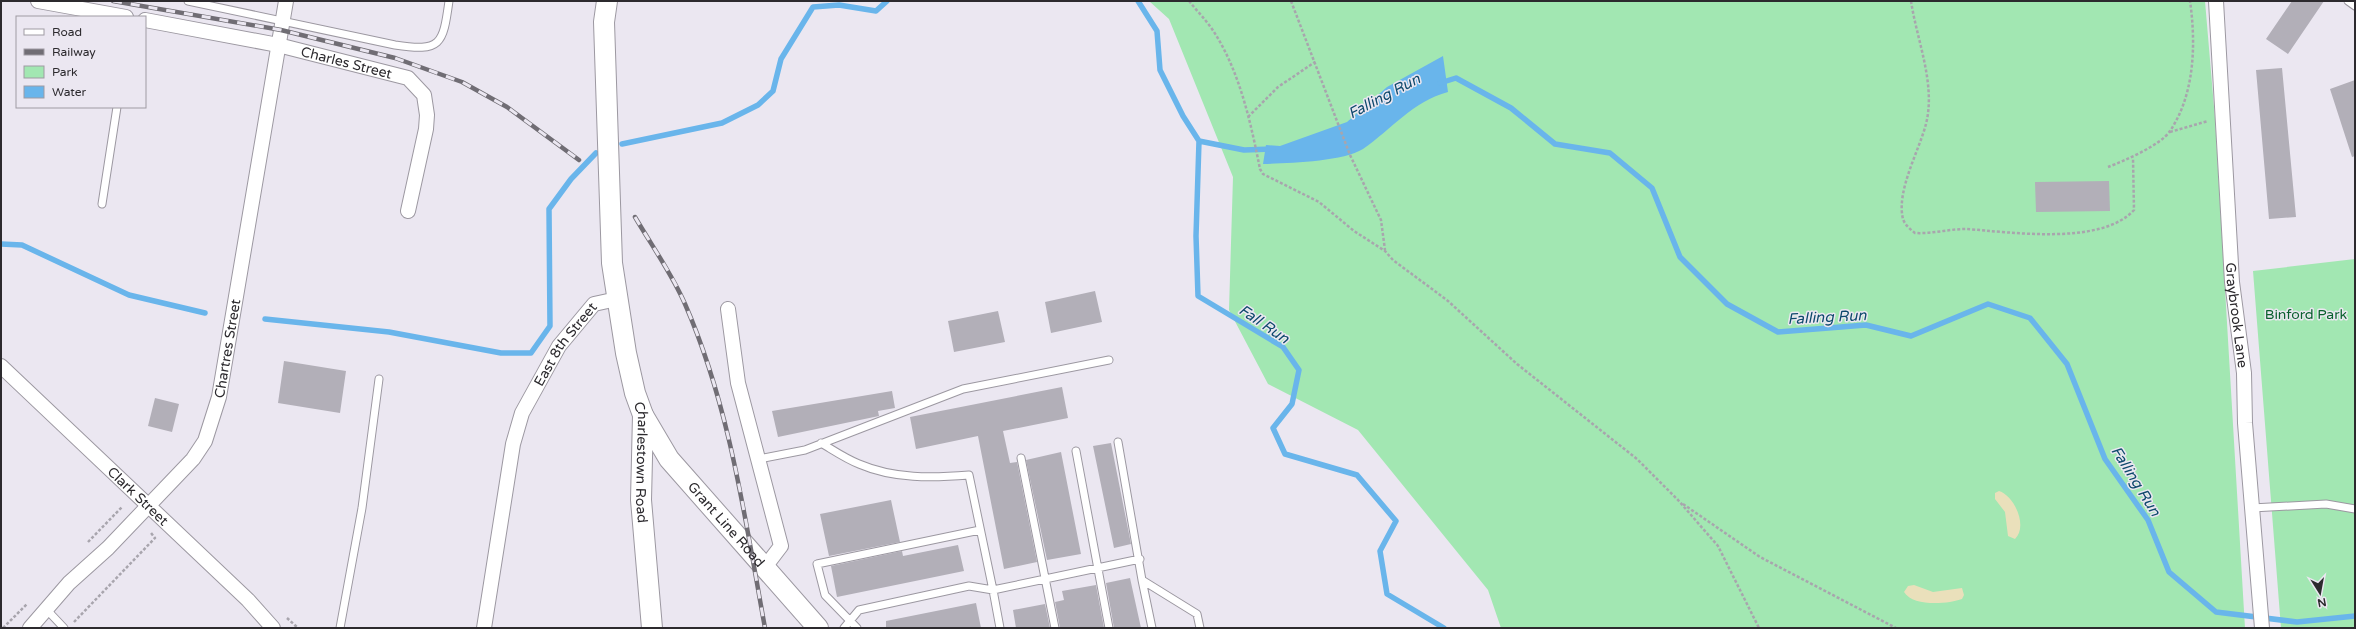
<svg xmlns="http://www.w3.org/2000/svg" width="2356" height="629" viewBox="0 0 2356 629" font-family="'Varela Round',sans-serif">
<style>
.green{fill:#a2e7b2}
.sand{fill:#eae0bb}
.water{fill:#69b5eb}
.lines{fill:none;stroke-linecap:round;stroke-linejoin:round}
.stream{stroke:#69b5eb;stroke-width:5.5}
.building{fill:#b2afb8}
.lane-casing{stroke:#9c98a1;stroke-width:9}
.street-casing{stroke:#9c98a1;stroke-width:16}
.secondary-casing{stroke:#9c98a1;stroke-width:22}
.path{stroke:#a8a5ad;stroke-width:2.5;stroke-dasharray:3 2;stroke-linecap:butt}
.lane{stroke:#fff;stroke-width:7}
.street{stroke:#fff;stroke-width:14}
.secondary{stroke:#fff;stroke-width:20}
.rail-casing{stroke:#706d74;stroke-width:4.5}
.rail{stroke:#ebe7f1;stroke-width:3;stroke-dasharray:9;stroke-linecap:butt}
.labels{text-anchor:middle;stroke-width:3;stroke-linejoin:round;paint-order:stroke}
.street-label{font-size:14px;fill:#2c2a2e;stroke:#ebe7f1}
.park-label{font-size:14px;fill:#0a602e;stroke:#ebe7f1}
.water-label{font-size:15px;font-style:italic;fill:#0e496c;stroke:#ebe7f1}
</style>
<rect width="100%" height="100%" fill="#ebe7f1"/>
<path class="green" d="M1149 1H2205L2215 119 2245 628H1501L1488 590 1358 430 1268 384 1229 310 1233 177 1169 19Z
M2355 259V628H2281L2253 271Z"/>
<path class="sand" d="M1999 491C2015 496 2028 527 2015 539L2008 536 2005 512 1995 499V493Z
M1914 585 1933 592 1962 588 1964 595 1962 599C1948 604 1913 607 1904 592L1908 586Z"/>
<path class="water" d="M1443 56 1448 92C1413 101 1392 129 1363 149 1342 162 1288 163 1263 164L1266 145 1280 146 1347 122 1387 87Z"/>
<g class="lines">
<path class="stream" d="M1138 1 1157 31 1160 70 1183 116 1199 141 1196 236 1198 296 1283 347 1299 370 1292 404 1273 428 1285 454 1357 475 1396 521 1380 551 1387 594 1444 628
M1440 83 1456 78 1511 108 1555 144 1610 153 1652 188 1680 257 1727 304 1778 332 1866 325 1911 336 1988 304 2030 318 2067 364 2105 459 2148 520 2169 572 2216 612 2297 622 2355 616
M1199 141 1244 150 1273 149
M622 144 722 123 758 105 773 91 781 59 813 7 839 5 876 11 887 1
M1 244 22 245 129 295 205 313
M265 319 389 332 501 353H531L550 326 549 209 571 179 596 153"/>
</g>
<path class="building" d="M2292 1H2324L2288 54 2266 39Z
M2282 68 2296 217 2269 219 2256 70Z
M2355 80V156L2352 157 2330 89Z
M2109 181 2110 211 2036 212 2035 182Z
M1095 291 1102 322 1051 333 1045 302Z
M998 311 1005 342 954 352 948 321Z
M284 361 346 371 340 413 278 403Z
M1062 387 1068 418 1003 431 1010 463 1017 462 1037 562 1004 569 978 436 916 449 910 417Z
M892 391 895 408 878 411 879 416 778 437 772 411Z
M155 398 179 404 172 432 148 426Z
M1111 443 1131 544 1114 548 1093 446Z
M1061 452 1081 554 1047 560 1026 460Z
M891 500 900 542 829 556 820 514Z
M958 545 964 571 837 597 831 566 902 551 903 556Z
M1130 578 1141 628H1114L1106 583Z
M1096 585 1104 628H1060L1055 602 1064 600 1062 591Z
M976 603 981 628H886V621Z
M1045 604 1050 628H1016L1013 610Z"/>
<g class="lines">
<g class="lane-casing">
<path id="lane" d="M188 1 395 45C441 52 443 45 449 1
M2348 1 2355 6
M102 204 117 107
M1118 442 1142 580 1197 614 1200 628
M821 443C833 450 846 459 859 464 894 479 932 478 969 475L993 590 1140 559
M1076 451 1109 628
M1021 458 1055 628
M759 459 805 450 963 389 1109 360
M2252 508 2326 504 2355 509
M1142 580 1152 628
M47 610 64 628
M340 628 362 508 379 379
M844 628 859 610 969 586 993 590 1000 628
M857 628 825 595 817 564 980 530"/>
</g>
<g class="street-casing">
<g id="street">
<path d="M38 1 126 17"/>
<path id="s1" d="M2216 1 2232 282 2244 373 2245 423 2262 628"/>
<path id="s2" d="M145 20 278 45 408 78 424 95 427 115 426 129 408 211"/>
<path d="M728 309 738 383 781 546 765 567"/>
<path id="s3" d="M1 366 248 600 273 628"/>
<path id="s4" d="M30 628 69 583 108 548 193 459 205 441 219 397 286 1"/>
<path id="s5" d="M484 628 513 444 522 413 559 346 594 304 617 299"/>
</g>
</g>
<g class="secondary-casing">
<g id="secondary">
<path id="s6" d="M607 1 604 22 612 263 626 353 635 393 643 415 641 500 652 628"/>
<path id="s7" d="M643 415 669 459 818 628"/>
</g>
</g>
<path class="path" d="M1189 1C1197 11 1207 21 1214 32 1240 72 1251 124 1260 169L1263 174 1319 202 1354 231 1385 251 1393 260 1448 301 1517 364 1637 459 1678 500 1718 546 1759 628
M1291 1 1350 155 1381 220 1385 250
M1911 1C1917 41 1936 84 1926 124 1919 151 1896 191 1903 219 1905 225 1910 229 1915 233 1932 234 1949 229 1966 229 2011 232 2101 246 2134 210L2133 158
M1248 117 1278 87 1315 62
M2170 132 2208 121
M2108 167C2124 161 2161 145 2170 131 2195 94 2196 43 2190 1
M1683 504 1760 557 1896 628
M88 542 122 507
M287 618 298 628
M74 622 155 538 151 533
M3 628 27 604"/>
<use href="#lane" class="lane"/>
<use href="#street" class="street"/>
<use href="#secondary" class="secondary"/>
<g class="rail-casing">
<path id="rail" d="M113 1 281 30 395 58 462 82 507 107 579 160
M635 217C652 246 672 274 685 304 730 407 745 519 765 628"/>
</g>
<use href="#rail" class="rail"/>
</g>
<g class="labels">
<g class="street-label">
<text dy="5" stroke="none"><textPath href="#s2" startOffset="206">Charles Street</textPath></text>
<text dy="5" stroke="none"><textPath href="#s1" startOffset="315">Graybrook Lane</textPath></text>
<text dy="5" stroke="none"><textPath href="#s5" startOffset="300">East 8th Street</textPath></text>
<text dy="5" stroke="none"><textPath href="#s4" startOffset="352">Chartres Street</textPath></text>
<text dy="5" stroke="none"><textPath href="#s6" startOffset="465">Charlestown Road</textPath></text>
<text dy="5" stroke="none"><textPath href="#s3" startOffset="189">Clark Street</textPath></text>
<text dy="5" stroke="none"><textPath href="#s7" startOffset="138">Grant Line Road</textPath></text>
</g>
<g class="park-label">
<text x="2306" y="319">Binford Park</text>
</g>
<g class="water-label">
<text transform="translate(1384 96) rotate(-28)" y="5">Falling Run</text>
<text transform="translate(1827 317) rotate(-3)" y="5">Falling Run</text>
<text transform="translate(1264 324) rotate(34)" y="5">Fall Run</text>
<text transform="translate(2136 481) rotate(58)" y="5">Falling Run</text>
</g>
</g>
<rect width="2356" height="629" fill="none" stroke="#2c2a2e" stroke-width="4"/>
<rect x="16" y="16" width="130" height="92" fill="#ebe7f1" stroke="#9f9ba3"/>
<rect x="24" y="29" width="20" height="6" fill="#ffffff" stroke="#9f9ba3"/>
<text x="52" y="36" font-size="12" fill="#2c2a2e">Road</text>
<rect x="24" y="49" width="20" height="6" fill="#706d74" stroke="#9f9ba3"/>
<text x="52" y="56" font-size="12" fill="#2c2a2e">Railway</text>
<rect x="24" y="66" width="20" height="12" fill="#a2e7b2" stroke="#9f9ba3"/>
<text x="52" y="76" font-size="12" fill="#2c2a2e">Park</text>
<rect x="24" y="86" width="20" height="12" fill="#69b5eb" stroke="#9f9ba3"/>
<text x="52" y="96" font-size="12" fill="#2c2a2e">Water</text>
<g transform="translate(2320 593) rotate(169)" stroke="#ebe7f1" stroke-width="3" paint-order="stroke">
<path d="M0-3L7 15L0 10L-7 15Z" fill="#2c2a2e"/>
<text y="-6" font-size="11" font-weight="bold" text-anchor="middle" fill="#2c2a2e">N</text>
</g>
</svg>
